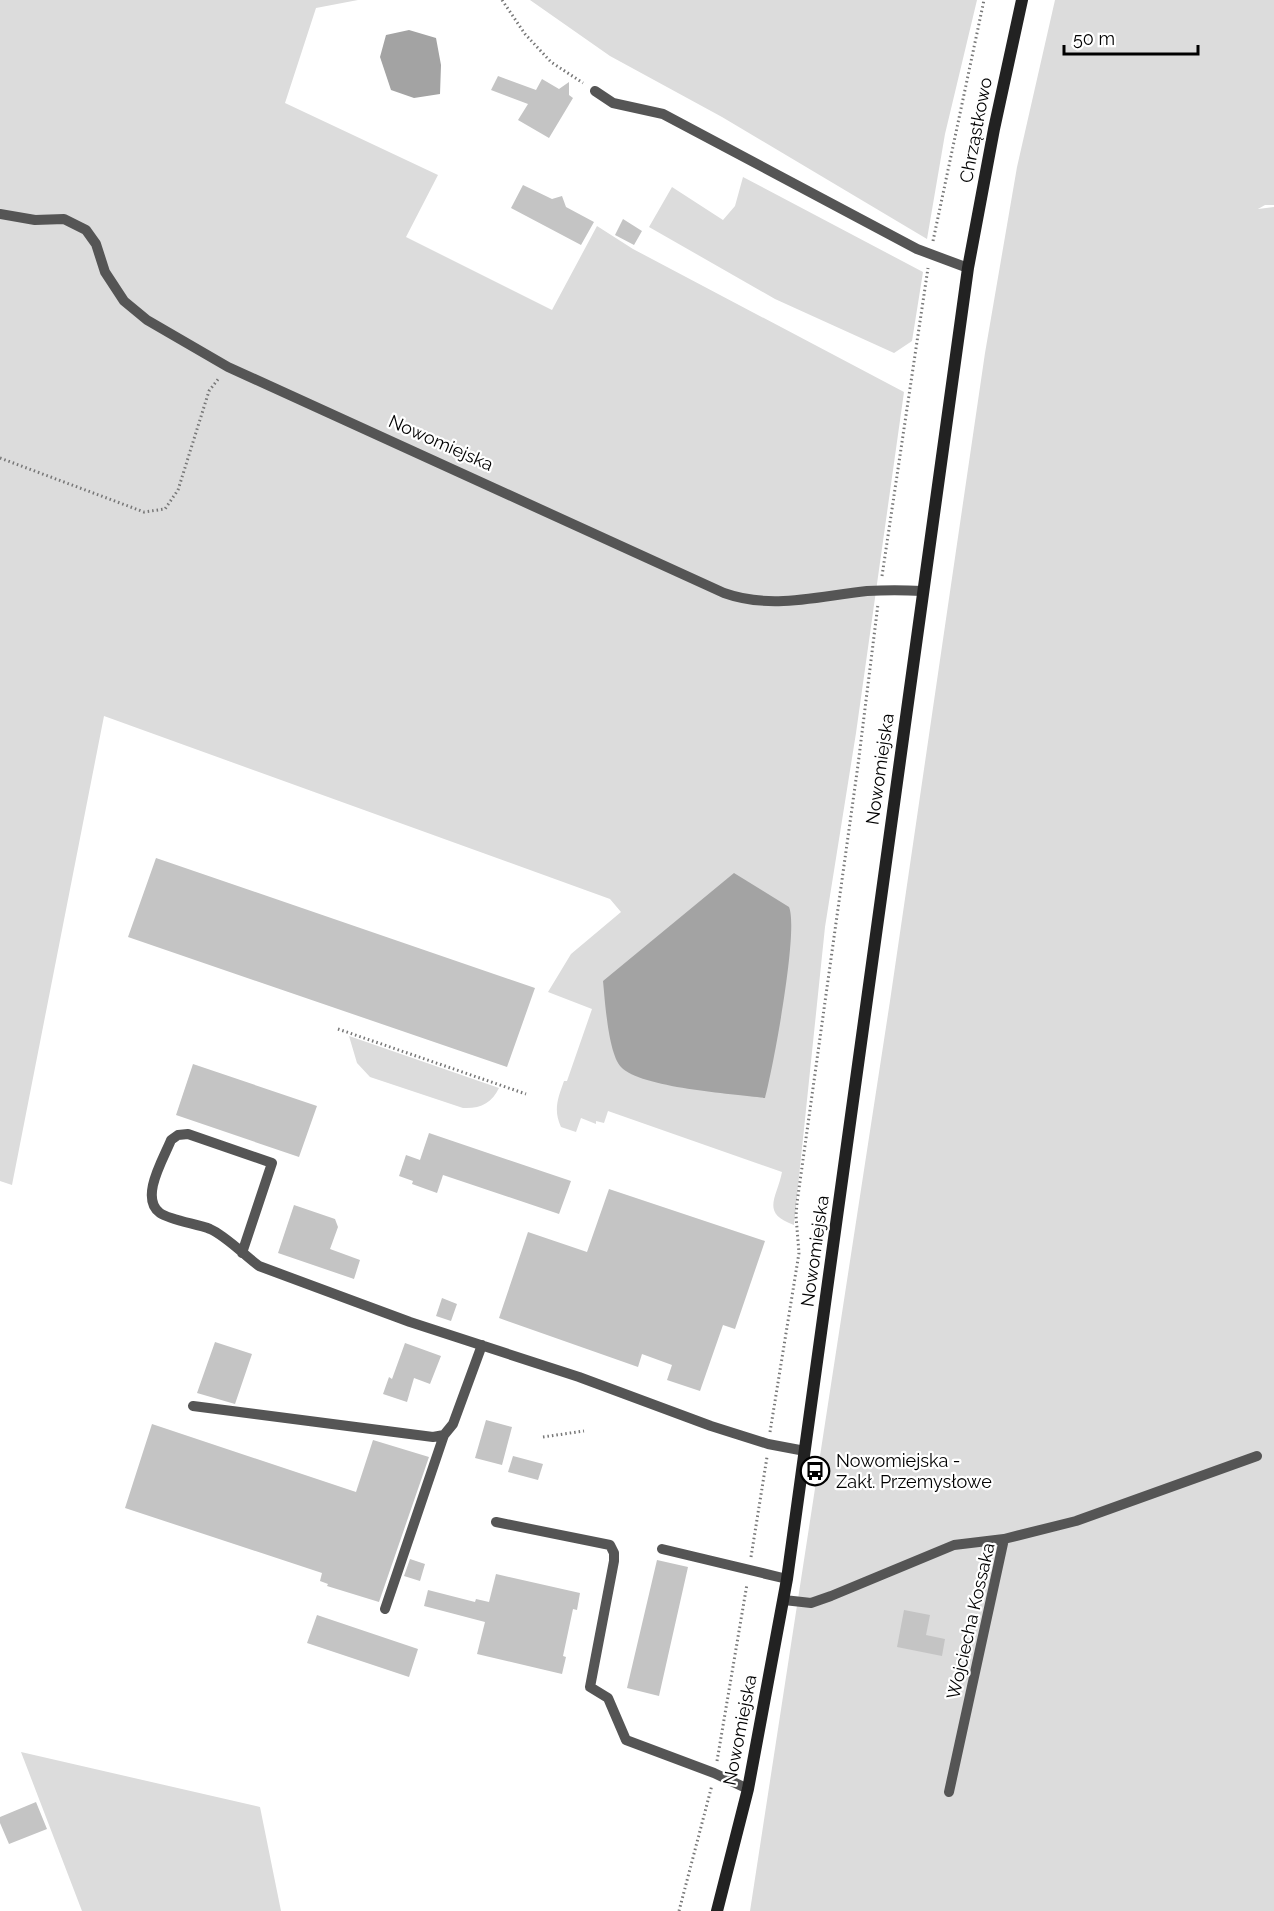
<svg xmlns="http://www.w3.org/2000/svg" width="1274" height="1911" viewBox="0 0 1274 1911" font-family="Raleway,sans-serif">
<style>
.green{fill:#dcdcdc}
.water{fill:#a3a3a3}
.building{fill:#c4c4c4}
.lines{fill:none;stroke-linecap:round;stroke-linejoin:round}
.path{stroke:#777;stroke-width:3;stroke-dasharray:1.5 3;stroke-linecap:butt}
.lane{stroke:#555;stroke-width:10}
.secondary{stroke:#222;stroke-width:12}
.labels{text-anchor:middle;stroke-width:4.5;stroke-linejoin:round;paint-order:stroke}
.street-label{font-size:18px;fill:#000;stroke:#fff}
.poi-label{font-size:18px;fill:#000;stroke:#fff;text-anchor:start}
</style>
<rect width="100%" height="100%" fill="#fff"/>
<path class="green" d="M0 0H358L316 8 285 103 438 175 406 237 552 310 597 226 633 249 904 392 856 733 825 927 794 1225C760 1213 777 1198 782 1172L608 1111 604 1123 596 1121V1124L581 1118 576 1132 561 1127C553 1110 558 1098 564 1081H567L592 1009 548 992 571 954 621 912 610 899 104 716 12 1185 0 1181Z
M530 0H977L945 134 927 239 722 117 610 56Z
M1055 0H1274V205H1265L1258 209 1274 207V1911H750L890 1001 985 353 1017 167Z
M743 177 923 272 912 341 894 353 775 299 649 227 672 187 723 220 735 206Z
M349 1036 499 1088C492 1103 480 1109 463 1108L370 1077 357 1063Z
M21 1752 260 1807 281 1911H82Z"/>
<path class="water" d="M409 30 436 38 441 65 440 94 414 98 391 90 380 57 386 35Z
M734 873 789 907C799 930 773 1068 765 1098 734 1094 641 1088 621 1067 608 1053 605 1000 603 981Z"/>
<path class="building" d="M498 76 536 90 542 79 559 89 569 82V95L573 98 549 138 518 120 528 104 491 90Z
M523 185 552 199 562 196 566 207 594 222 581 245 511 208Z
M623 219 642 231 634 245 615 235Z
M156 858 535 988 507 1067 128 937Z
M193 1064 317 1106 299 1157 176 1115Z
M429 1133 571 1181 559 1214 443 1175 437 1193 412 1184 413 1181 399 1176 406 1155 420 1160Z
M609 1189 765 1241 735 1329 723 1325 700 1391 667 1380 672 1365 642 1354 638 1367 499 1318 528 1232 587 1252Z
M294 1205 335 1219 338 1227 330 1249 360 1260 354 1279 278 1253Z
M442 1298 457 1304 451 1321 436 1316Z
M215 1342 252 1354 235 1404 197 1393Z
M405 1343 441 1356 430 1384 414 1378 407 1402 383 1394 389 1377 392 1379Z
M486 1420 512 1427 502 1465 475 1458Z
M152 1424 356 1492 373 1440 429 1457 379 1602 327 1586 328 1584 320 1581 322 1573 125 1508Z
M513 1456 543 1464 538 1480 508 1472Z
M410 1559 425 1564 420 1581 404 1576Z
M657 1560 688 1567 659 1696 627 1688Z
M496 1574 580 1593 577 1610 573 1609 563 1656 566 1657 562 1674 477 1654 485 1622 424 1606 428 1590 475 1602 476 1599 489 1602Z
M904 1610 930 1615 926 1635 945 1639 942 1656 897 1647Z
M317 1615 418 1649 409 1677 307 1643Z
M36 1802 47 1829 9 1844 0 1823V1817Z"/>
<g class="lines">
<path class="path" d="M502 0 525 34 551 62 583 83
M933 241 984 0
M0 458 144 512 165 509 178 490 209 391 219 378
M882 576 928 268
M338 1029 526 1094
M770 1432 799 1253 796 1216 797 1203 858 765 878 604
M543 1437 584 1431
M751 1557 767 1457
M717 1761 747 1584
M679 1911 712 1785"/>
<path class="lane" d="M595 91 613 103 663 114 917 249 968 268
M0 214 35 220 64 219 86 230 96 244 105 272 124 301 147 320 228 367 724 593C772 610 818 596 867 591 885 590 904 590 922 591
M242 1253 272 1163 188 1134 178 1135 171 1140C164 1158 139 1198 160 1213 170 1220 197 1224 210 1229 226 1236 244 1255 259 1266L410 1322 579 1377 711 1426 768 1444 805 1451
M193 1406 433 1437 444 1435 453 1424 482 1345
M496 1522 610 1545 614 1553V1561L590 1687 608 1698 626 1740 714 1773 748 1789
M662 1549 787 1579
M784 1600 811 1603 831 1596 954 1545 1004 1539
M385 1609 444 1435
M949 1792 1004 1539 1076 1521 1257 1456"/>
<path class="secondary" d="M717 1911 748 1789 787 1579 968 268 994 129 1022 0"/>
</g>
<defs>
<g id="bus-ring" transform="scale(1.5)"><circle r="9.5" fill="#fff" stroke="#000" stroke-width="1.5"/><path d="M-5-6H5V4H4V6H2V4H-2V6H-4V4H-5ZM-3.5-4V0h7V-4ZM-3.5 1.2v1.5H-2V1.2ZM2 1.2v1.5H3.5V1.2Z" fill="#000"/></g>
</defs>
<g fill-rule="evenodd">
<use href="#bus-ring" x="815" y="1471"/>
</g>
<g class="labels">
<g class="street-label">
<text transform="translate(976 130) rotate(-79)" y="6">Chrząstkowo</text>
<text transform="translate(441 443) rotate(24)" y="6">Nowomiejska</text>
<text transform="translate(880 769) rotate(-82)" y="6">Nowomiejska</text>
<text transform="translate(815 1251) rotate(-82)" y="6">Nowomiejska</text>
<text transform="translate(971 1621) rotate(-77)" y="6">Wojciecha Kossaka</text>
<text transform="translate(740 1730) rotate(-79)" y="6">Nowomiejska</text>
</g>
<g class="poi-label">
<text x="836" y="1467">Nowomiejska -<tspan x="836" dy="21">Zakł. Przemysłowe</tspan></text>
</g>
</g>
<path d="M1064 45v9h134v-9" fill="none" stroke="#000000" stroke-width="3"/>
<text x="1073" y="45" font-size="18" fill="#000000" stroke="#ffffff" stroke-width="4.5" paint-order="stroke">50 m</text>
</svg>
